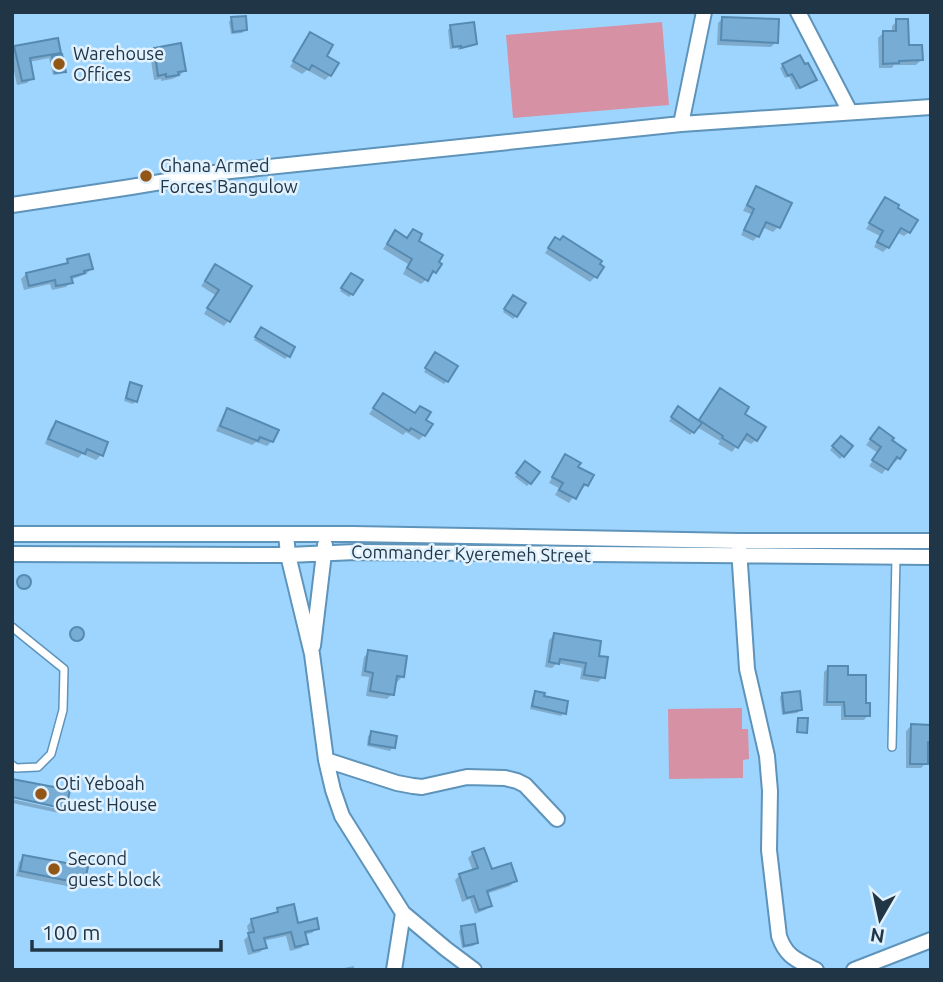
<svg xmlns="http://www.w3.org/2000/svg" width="943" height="982" viewBox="0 0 943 982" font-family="Ubuntu,sans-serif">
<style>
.green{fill:#d791a4}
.shadow{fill:#0003}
.building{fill:#77acd4;stroke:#568ab1;stroke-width:2}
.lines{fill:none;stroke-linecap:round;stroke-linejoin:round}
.service-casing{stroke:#5e93ba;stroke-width:10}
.minor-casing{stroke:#5e93ba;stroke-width:18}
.service{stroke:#fff;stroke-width:7}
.minor{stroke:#fff;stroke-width:14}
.poi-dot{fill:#925717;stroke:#e1f1fe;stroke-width:2.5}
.labels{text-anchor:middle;stroke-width:5;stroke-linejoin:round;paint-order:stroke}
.poi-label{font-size:18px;fill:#203647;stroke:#e1f1fe;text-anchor:start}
.street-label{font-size:18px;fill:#203647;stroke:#e1f1fe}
</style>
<rect width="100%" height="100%" fill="#9ed5ff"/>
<path class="green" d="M662 22 669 105 513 118 506 35Z
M742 708V729H748L749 759 743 760V778L669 779 668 709Z"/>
<path class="shadow" d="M723 18 776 42 771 47 717 45 718 23Z
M232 19 245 30 242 33 231 34 229 22Z
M897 21 907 47 921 60 916 65H894L892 68H879L878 38 883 33H892V26Z
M451 27 475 43 472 46 458 50V48L450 49 448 30Z
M311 34 325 57 330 75 325 80 307 70 302 74 290 67 306 39Z
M15 48 59 53 54 58 64 71 61 74 53 75 49 58 29 62 32 78 27 83 17 85 12 62V51Z
M155 49 184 71 179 76 172 79 161 81V79L154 80 150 54Z
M783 65 812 82 796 90 789 76 785 78 780 68Z
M757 188 789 203 778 227 773 232 762 227 758 236 753 241 741 235 751 214 743 211 752 193Z
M885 199 909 232 904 236 896 232 888 247 883 252 874 247 880 236 866 229 880 204Z
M413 231 416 242 439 264 435 272 421 284 403 274 408 264 383 249 395 232 406 239Z
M551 244 597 265 595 277 590 282 545 253Z
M68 261 91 269 86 274 70 280 71 282 66 287 52 290 50 284 24 290 21 279 26 274 63 266Z
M215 266 228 321 224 326 204 314 215 295 201 286Z
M348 278 352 294 349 297 340 291Z
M510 300 516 316 513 319 503 312Z
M259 332 288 356 285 359 254 340Z
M432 358 447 381 444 384 424 372Z
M131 384 136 401 133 404 124 401 128 387Z
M720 391 742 414 756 440 751 444 742 439 732 452 718 444 720 441 697 427 690 435 669 421 676 412 698 422Z
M383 395 424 420V435L419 440 406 432 403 435 369 414Z
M228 410 272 441 267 446 256 442 252 445 216 431 223 415Z
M56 423 106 443 101 455 96 460 82 454 78 458 45 444 51 428Z
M874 434 890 441 899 458 894 463 892 461 882 474 869 466 878 453 866 445Z
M841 438 851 447 840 459 830 450Z
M565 456 576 468 591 476 586 485 581 490 579 489 569 503 555 495 559 488 549 483 561 461Z
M523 466 530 483 527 486 515 477Z
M17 583a6 6 0 1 1 12 0a6 6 0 1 1-12 0Z
M70.5 635a5.5 5.5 0 1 1 11 0a5.5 5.5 0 1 1-11 0Z
M554 635 597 657 603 677 598 682 580 679 582 668 557 663 552 668 545 667 549 640Z
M369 652 402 677 397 682 394 681 392 694 387 699 366 696 369 677 361 676 364 657Z
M828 668 846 677 864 705 868 715 864 720H841V706H823L824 672Z
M536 693 542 697 564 713 561 716 530 709 533 696Z
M783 694 800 710 797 713 782 715 780 697Z
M911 726H931V747H926V763L921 768H906V731Z
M372 733 393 747 390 751 367 746 368 736Z
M12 799 62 810 59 813 12 803Z
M473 853 491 871 515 881 510 886 486 894 490 906 485 910 475 914 470 899 462 902 455 880 460 875 473 871 468 858Z
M24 857 82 883 77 888 16 876 19 862Z
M278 910 297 925 317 928 312 933 304 935 306 943 301 948 290 951 286 936 263 941 265 947 260 952 248 955 244 940 249 935 247 926 252 920 272 916Z
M462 928 477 943 473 946 462 948 459 931Z
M354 966V970H342L344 968Z"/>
<path class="building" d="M246 16 247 30 233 32 231 17Z
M722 17 779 19 778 43 721 40Z
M896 19H908L909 45H922L923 60 899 61V63L883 64V31H896Z
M474 22 477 44 461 48V46L453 47 450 25Z
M310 32 333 45 327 56 339 63 331 76 312 65 309 70 293 61Z
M58 38 61 53 30 58 34 79 22 81 14 46Z
M181 43 186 71 178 72 179 75 166 77V74L158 76 154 48Z
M62 54 66 72 55 73 52 56Z
M800 55 805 64 808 63 817 80 800 88 792 74 788 76 782 64Z
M756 186 792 203 780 228 766 222 759 237 744 230 754 209 747 205Z
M885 197 899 205 898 208 918 220 910 233 901 228 889 248 877 242 883 231 869 223Z
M413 229 422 234 419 241 443 255 439 262 442 264 436 273 433 271 428 281 407 268 412 259 387 244 395 230 407 238Z
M563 236 602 261 600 264 604 267 597 278 548 248 555 237 560 240Z
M89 254 93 269 84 271 85 273 71 277 73 283 56 286 55 280 29 286 26 273 68 263 67 259Z
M215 264 252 286 230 322 207 308 219 290 205 281Z
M351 273 363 280 353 295 341 288Z
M513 295 526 303 517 317 504 309Z
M261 327 295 347 290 357 255 337Z
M435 352 458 366 448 382 425 368Z
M130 382 142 386 137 402 126 398Z
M720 388 749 407 745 414 766 427 757 441 747 434 738 448 722 438 723 436 699 420Z
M383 393 415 413 420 406 431 412 426 420 433 424 425 436 411 428 409 431 373 408Z
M678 406 702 423 694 433 671 417Z
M227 408 279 430 273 442 260 437 258 441 220 426Z
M56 421 108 442 103 456 87 449 85 454 48 439Z
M879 427 894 438 892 440 906 450 900 459 897 457 888 470 872 460 881 447 870 439Z
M841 436 853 446 844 457 832 446Z
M565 454 581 463 578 467 594 475 588 486 584 484 576 499 559 490 563 483 552 477Z
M525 461 540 472 531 484 516 473Z
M17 582a7 7 0 1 1 14 0a7 7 0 1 1-14 0Z
M70 634a7 7 0 1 1 14 0a7 7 0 1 1-14 0Z
M554 633 601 641 599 656 608 657 605 678 584 675 586 663 560 659 559 664 549 662Z
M368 650 407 656 404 677 397 676 394 695 370 691 373 673 365 671Z
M828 666H848V675H866V703H870V716H845L844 702H827Z
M535 691 545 693 544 696 568 701 566 714 532 706Z
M800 691 802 710 784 713 782 693Z
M798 718H808L807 733 797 732Z
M911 724 931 725V742H928V764H910Z
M371 731 397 736 395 748 369 744Z
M12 779 70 790 66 809 12 797Z
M484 848 492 869 511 863 517 881 487 891 492 906 479 910 474 896 467 898 459 874 478 868 472 852Z
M23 855 88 867 84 884 20 871Z
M294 904 298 923 317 918 319 929 305 932 308 944 295 947 291 932 264 938 267 948 253 951 248 933 254 932 251 919 278 912 277 908Z
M475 924 478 943 464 946 461 926Z"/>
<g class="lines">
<g class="service-casing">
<path id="service" d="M12 627 64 669 63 710 51 754 38 767 16 768 12 765
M892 747 896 557"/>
</g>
<g class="minor-casing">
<path id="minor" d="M798 12 850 112
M681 124 704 12
M12 205 131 187 221 172 681 124 931 107
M12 534H353L739 541H931
M286 534 288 555 312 654 326 760 333 790 342 816 403 913 446 949 474 970
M739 549 747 669 767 756 770 791 769 850 779 936C786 957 797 960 816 970
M12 554 288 555 356 552 931 557
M313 646 325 545
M326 760 397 783 413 786 422 787 467 777 505 778 517 781 525 785 557 819
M394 970 403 913
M854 970 931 940"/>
</g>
<use href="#service" class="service"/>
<use href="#minor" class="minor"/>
</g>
<g class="poi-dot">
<circle cx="59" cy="64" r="7"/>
<circle cx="146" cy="176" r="7"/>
<circle cx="41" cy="794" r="7"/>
<circle cx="54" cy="869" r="7"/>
</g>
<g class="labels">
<g class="poi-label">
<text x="73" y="60">Warehouse<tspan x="73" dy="21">Offices</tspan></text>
<text x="160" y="172">Ghana Armed<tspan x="160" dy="21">Forces Bangulow</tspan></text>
<text x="55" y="790">Oti Yeboah<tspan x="55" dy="21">Guest House</tspan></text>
<text x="68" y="865">Second<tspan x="68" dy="21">guest block</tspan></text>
</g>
<g class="street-label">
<text transform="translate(471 554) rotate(1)" y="6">Commander Kyeremeh Street</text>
</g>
</g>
<rect width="943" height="982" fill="none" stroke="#203647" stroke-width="28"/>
<g transform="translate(880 919) rotate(189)" stroke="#e1f1fe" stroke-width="5" paint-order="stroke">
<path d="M0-5L12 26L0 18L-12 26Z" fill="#203647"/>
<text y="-10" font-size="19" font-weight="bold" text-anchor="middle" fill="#203647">N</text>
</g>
<path d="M32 940v10h189v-10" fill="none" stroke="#203647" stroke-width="3.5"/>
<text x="42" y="940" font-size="21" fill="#203647" stroke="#e1f1fe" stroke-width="5" paint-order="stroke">100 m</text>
</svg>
